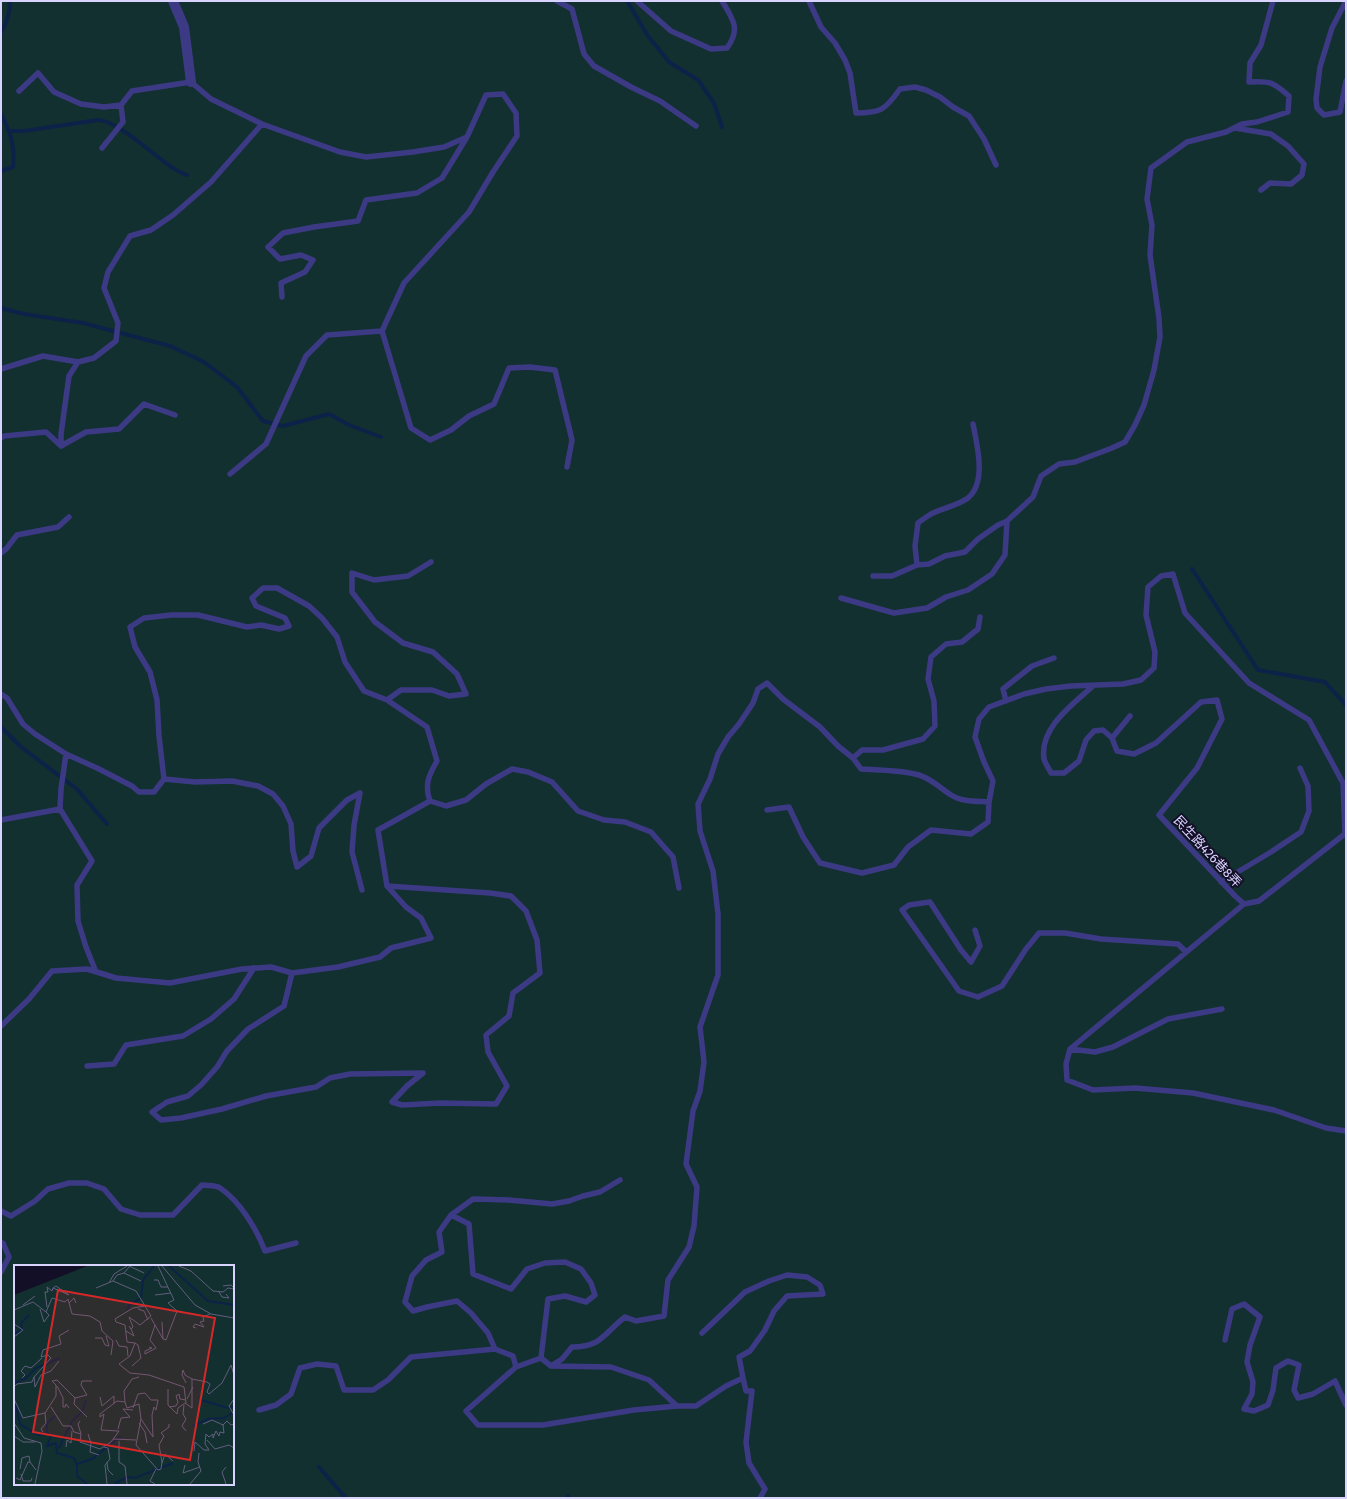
<svg xmlns="http://www.w3.org/2000/svg" width="1347" height="1499" viewBox="0 0 1347 1499" font-family="'Fira Sans','Noto Sans TC',sans-serif">
<style>
.green{fill:#12302f;fill-rule:evenodd}
.lines{fill:none;stroke-linecap:round;stroke-linejoin:round}
.stream{stroke:#0c2248;stroke-width:4}
.service{stroke:#3d3a85;stroke-width:5.5}
.minor{stroke:#3d3a85;stroke-width:10}
.labels{text-anchor:middle;stroke-width:4;stroke-linejoin:round;paint-order:stroke}
.street-label{font-size:13px;fill:#d9d4ff;stroke:#130f26}
.inset-river{fill:none;stroke:#0c2248;stroke-width:2}
.inset-road{fill:none;stroke:#625e7d;stroke-width:1}
.view{fill:#d62828;fill-opacity:0.15;stroke:#d62828;stroke-width:2}
.inset-edge{fill:none;stroke:#d9d4ff;stroke-width:2}
</style>
<rect width="100%" height="100%" fill="#130f26"/>
<path class="green" d="M1 1H1346V1498H1ZM15 1266H233V1484H15Z"/>
<g class="lines">
<path class="stream" d="M627 1 648 36 669 62 698 80 714 103 722 127
M1 32C7 23 10 12 10 1
M1 114C11 134 15 145 13 167L1 171
M10 131H24L98 120C119 121 154 156 173 168 177 171 183 173 187 175
M1 308 24 314 83 323 170 346 204 362 237 387 263 421 283 426 329 414 349 425 381 437
M1192 569 1258 670 1325 682 1346 705
M1 727 21 747 77 789 107 824
M319 1467 346 1498
M568 1498V1496"/>
<path class="service" d="M557 1 572 9 584 54 594 66 631 87 660 101 696 126
M637 1 671 31 711 49 727 48C741 29 733 19 722 1
M809 1 821 27 835 43 845 60 850 73 856 113C881 113 885 110 900 89L915 87 926 90 940 97 953 107 969 116 984 139 996 165
M1346 1 1332 28 1320 67 1316 99 1317 108 1324 115 1340 112 1346 81
M19 91 38 73 54 92 81 104 104 107 121 105 132 91 191 82 211 99 262 124 340 152 366 157 413 152 444 147 467 137 486 95 503 94 516 113 517 136 493 172 469 212 404 283 382 331 411 428 430 440 451 430 469 416 494 404 509 368 530 367 555 370 572 440 567 467
M1235 128 1271 134 1288 146 1304 164 1302 175 1291 184 1270 183 1261 190
M102 148 123 122 121 105
M282 297 281 283 305 272 313 260 301 255 280 259 268 247 283 233 314 227 358 221 366 200 417 193 442 178 467 137
M1 369 43 356 78 362
M973 424C977 445 987 482 968 498 957 506 942 508 931 514 926 517 922 520 918 523L915 546 917 565 929 564 945 556 965 552 978 539 998 525 1007 521
M1 438 4 436 46 432 61 446V434L69 376 78 362 94 358 116 341 118 323 104 288 108 272 130 236 151 230 173 215 211 182 262 124
M61 446 86 432 119 429 144 404 175 415
M230 474 266 444 306 356 327 335 382 331
M1 553 6 549 17 535 58 527 69 517
M873 576H892L917 565
M841 598 894 613 927 608 946 597 968 590 992 574 1005 555 1007 521 1033 497 1041 476 1059 464 1075 462 1112 448 1125 442 1135 425 1144 405 1154 370 1160 337 1159 318 1150 255 1152 225 1147 199 1151 168 1187 142 1226 132 1242 124 1257 122 1288 112 1289 96C1273 82 1271 81 1249 82L1250 63 1261 45 1273 1
M1093 686C1073 704 1039 728 1044 759 1045 763 1049 769 1051 773H1064L1079 761 1086 740 1094 731 1103 730 1112 738
M1 694 7 698 23 724 35 734 66 754 97 768 132 786 139 792H154L164 779 159 736 157 700 150 672 135 647 130 627 144 618 171 615H198L247 627 261 625 279 629 289 626 285 618 256 606 252 598 263 588H277L309 606 322 618 337 637 345 662 364 691 387 700 427 727 437 761C429 775 424 785 430 801L446 806 466 800 486 784 512 769 528 772 552 782 578 811 604 820 625 822 651 832 673 857 679 888
M387 700 401 690H432L449 696 466 694 457 674 433 652 403 643 375 622 352 592V573L374 580 408 576 431 562
M1006 701 1003 689 1032 666 1054 658
M1130 716 1112 738 1117 751 1134 754 1156 743 1201 702 1217 700 1222 719 1197 768 1159 815 1235 896 1244 904 1259 901 1346 833
M66 754 61 789 60 809 92 861 77 885 78 921 86 947 96 972
M853 758 862 750H883L923 739 935 726 934 701 928 679 931 657 946 644 962 642 978 629 980 617
M164 779 195 782 232 781 258 786 273 794 283 806 291 824 293 851 297 867 311 856 319 828 347 800 360 793 354 825 352 852 362 890
M767 810 789 807 803 837 820 863 862 873 894 865 908 847 931 830 971 834 988 822 989 802
M1 820 60 809
M1221 882 1271 852 1301 832 1309 811 1308 786 1300 768
M1244 904 1070 1049 1066 1064 1067 1080 1093 1090 1135 1088 1193 1093 1274 1110 1326 1128 1346 1131
M975 930 980 946 971 962 961 950 930 902 909 905 902 910 959 991 978 997 1002 986 1026 949 1039 933H1065L1101 939 1178 944 1186 952
M292 973 284 1006 248 1029 227 1051 217 1067 201 1085 188 1096 167 1102 152 1112 161 1120 181 1118 222 1109 266 1096 316 1087 330 1078 350 1074 423 1073 407 1086 392 1102 402 1105 440 1103 496 1104 507 1086 488 1052 486 1035 509 1016 513 993 540 973 537 940 526 911 511 896 490 893 387 886
M1 1026 29 999 52 971 87 969 116 978 170 983 242 969 271 967 292 973 338 967 380 957 391 948 431 938 421 918 406 907 387 886 378 830 430 801
M1070 1049 1095 1052 1113 1047 1168 1019 1222 1009
M87 1066 114 1064 126 1045 183 1036 211 1019 234 999 254 968
M620 1180 600 1192 583 1196 569 1201 552 1204 509 1200 473 1199 451 1215 439 1232 442 1252 426 1260 412 1276 405 1302 413 1311 427 1307 457 1301 471 1313 488 1333 495 1349 513 1356 516 1367 466 1411 478 1425H543L634 1410 677 1406H696L726 1386 743 1378 746 1391H752L746 1442 749 1463 765 1489 760 1498
M1 1211 11 1216 35 1201 48 1189 69 1183H87L104 1189 121 1209 140 1215H173L202 1185C207 1186 216 1185 220 1188 240 1201 257 1230 265 1251L296 1243
M451 1215 469 1224 473 1274 511 1289 527 1269 545 1263 565 1262 581 1269 591 1283 595 1295 586 1302 565 1296 548 1299 541 1358
M1 1243H3L9 1257 1 1272
M702 1333 745 1292 769 1281 787 1275 807 1277 820 1285 823 1294 787 1296 774 1311 765 1330 750 1351 739 1357 743 1378
M1225 1340 1232 1309 1244 1304 1260 1317 1250 1345 1247 1362 1253 1382 1252 1394 1244 1409 1254 1411 1268 1405 1273 1390 1276 1368 1288 1361 1299 1365 1294 1390 1298 1398 1313 1394 1335 1381 1346 1405
M551 1366 611 1367 649 1380 677 1406
M516 1367 541 1358 551 1366 562 1359 572 1347C602 1347 604 1333 625 1317L636 1321 664 1316 668 1280 689 1247 694 1226 697 1187 686 1164 693 1111 700 1091 704 1062 700 1027 718 975V914L713 871 700 831 698 804 710 779 718 754 728 737 739 724 753 703 758 689 767 683 783 699 820 727 838 746 853 758 861 769C880 770 901 770 919 775 932 779 940 788 951 795 962 802 977 801 989 802L993 781 984 762 975 737 979 719 989 707 1024 694 1046 689 1071 686 1123 684 1141 680 1154 668 1155 652 1146 615 1148 587 1161 576 1173 574 1185 613 1249 683 1309 720 1343 783 1345 834
M259 1410 276 1405 291 1394 300 1368 317 1364 336 1366 344 1390H373L388 1380 411 1357 495 1349"/>
<path class="minor" d="M173 1 184 27 191 82"/>
</g>
<g class="labels">
<g class="street-label">
<text transform="translate(1208 851) rotate(47)" y="5">民生路426巷8弄</text>
</g>
</g>
<g transform="translate(14 1265)">
<rect width="220" height="220" fill="#130f26"/>
<path d="M73 1H220V219H0V30Z" fill="#12302f"/>
<path class="inset-river" d="M155 1 194 36 220 40M113 45 115 40 127 33 129 15 140 1M0 69 8 65 7 58 15 50M0 118 11 114 22 103 46 93M187 135 214 143 220 142M2 140 6 159 24 170 32 169M179 161 194 154 210 153 220 147M33 168 37 171 33 181 42 178 43 188 60 193 63 200V211L73 219M33 168V158L41 151M45 183 58 156 68 147 72 135M63 199 78 194 107 171M100 219 113 212 121 213 159 198"/>
<path class="inset-road" d="M115 1 130 8M148 1 181 40 197 49 220 53M165 1 177 6 199 26 209 27 214 23 220 24M110 8 127 16M140 15H144L147 22H154M99 16 122 26 137 51 126 60 115 52 119 62 117 64 115 61M99 16 103 10 110 8 116 1M95 18 100 9 113 1M209 21 217 20 220 23M82 23 99 16M205 27 208 32 215 33 212 29M141 30 157 28M55 38 60 33 62 38M9 40 21 31M131 41 119 43 101 54 102 57 111 60 113 77 121 78 116 91 105 99 116 108 135 110 170 122 172 138M33 42 31 27H34L33 22 38 26 39 23 42 21 55 30 39 23M26 44 30 57 35 50 32 47M124 44 130 46 134 55M0 45 19 37 32 47 38 33 51 37 54 34 58 49 76 51 86 57 88 66 99 76 97 90M137 53 149 74 152 75 163 46 154 38 160 35 144 1M148 57 149 74M0 59 9 65 0 72M182 63 179 62 181 59 190 62 186 57 190 56 189 52 196 49M112 66 120 71 117 64M81 73H88L91 80 95 81 92 71M102 75 105 81 113 82 114 91M135 82 138 83 131 86V89L142 83 136 75 141 60M118 101 127 93 124 80 121 78M20 112 37 93 34 90 27 92 29 85 47 79 45 71 55 65M8 113 11 110 7 106 11 101 17 103 28 93M172 118 168 110 169 105 171 110 178 114M43 121 49 133V142H51L52 139 55 143M0 122 3 119 18 117 20 112 21 122 27 110 37 106 45 96M154 124V140L163 149 164 143 171 138 178 143V114L193 117 196 119 193 127 195 129 208 118 217 100 220 110M86 132 88 141 100 131V139M61 133 60 139 73 152M0 134 9 153 31 148M173 134 179 122M220 134 215 141 220 150M111 137 113 143 125 139 127 154 122 180 144 205 147 204 148 197 145 180 150 171 147 168 155 162V159M170 140 169 149 172 154 168 161 172 166M37 142 49 161H57L60 167 67 169 66 177 86 184 97 177 105 166 87 165 90 149 86 152V149L103 136 111 137 110 126 118 114 125 112M155 142 162 141 164 137 162 131 165 129 166 134 172 135M119 143 124 129 131 128 137 135H144L142 145 140 142 138 150 139 172 127 154M66 156 64 159 67 169M0 158 10 173 27 178 28 186 21 219M125 158 131 167 133 178M189 159 198 155 209 160M104 164 107 153 116 152 109 144 119 145M29 167 27 164 32 158 31 148 42 131V120L38 116 43 115 61 133 73 130 67 120 68 116H78M74 169 77 178 76 187 85 190M0 171 9 177H21M99 174 122 175M193 175 201 184 215 180 220 183M105 176V197L111 201 113 219M52 182 53 175 57 178 58 166M90 182 94 183 96 194 91 200 93 219M180 186 181 177 190 185H195L191 179 192 169 195 172 199 169V173L202 166 205 171 206 167 210 168 209 160 213 156 217 160 220 159M93 197 94 205 99 210M148 198 151 189 159 196M171 200 169 208 186 202M212 202 208 207 212 219M6 204 8 193 15 191 16 197M7 209 9 216H17L18 213M2 213 6 215 14 197H16L22 205M141 219 136 216 142 204M176 219 187 206 184 197 185 188"/>
<path class="view" d="M44 25 201 53 176 195 19 167Z"/>
<rect width="220" height="220" class="inset-edge"/>
</g>
<rect width="1347" height="1499" fill="none" stroke="#d9d4ff" stroke-width="4"/>
</svg>
